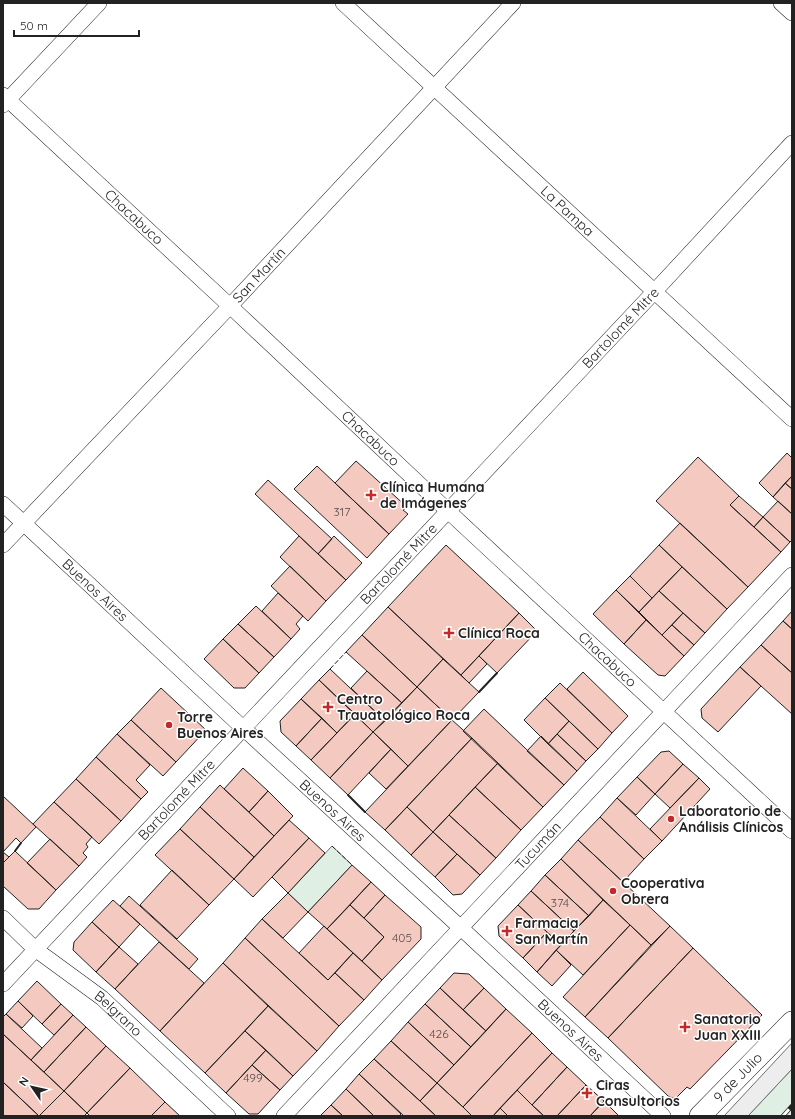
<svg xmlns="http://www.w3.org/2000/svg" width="795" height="1119" viewBox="0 0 795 1119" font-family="Quicksand,sans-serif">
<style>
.green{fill:#e0efe3;stroke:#6f6f6f}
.parking{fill:#ededed;stroke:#6f6f6f}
.building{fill:#f3c9c0;stroke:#222}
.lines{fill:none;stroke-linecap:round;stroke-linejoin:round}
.street-casing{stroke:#222;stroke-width:16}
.secondary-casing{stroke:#222;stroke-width:22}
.street{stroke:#fff;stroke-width:15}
.secondary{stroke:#fff;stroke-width:21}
.rail-casing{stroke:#222;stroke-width:4.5}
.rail{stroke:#fff;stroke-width:3;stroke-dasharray:9;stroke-linecap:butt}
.fence{stroke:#222;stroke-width:1;stroke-dasharray:5 2;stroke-linecap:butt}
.wall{stroke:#222;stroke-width:2}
.poi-dot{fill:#c62828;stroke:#fff;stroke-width:1.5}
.labels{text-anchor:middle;stroke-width:3;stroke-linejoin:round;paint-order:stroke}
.number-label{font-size:12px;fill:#564c4a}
.street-label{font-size:14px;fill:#222;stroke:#fff}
.poi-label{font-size:14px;font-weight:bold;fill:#222;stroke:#fff;text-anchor:start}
</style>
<rect width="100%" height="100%" fill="#fff"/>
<path class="green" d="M332 846 352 865 308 912 288 893Z
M792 1069V1116H748Z"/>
<path class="parking" d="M792 1043V1069L748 1116H724Z"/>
<path class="building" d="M787 453 792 458V476L773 497 759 483Z
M698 457 739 496 730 505 781 552 748 587 656 501Z
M356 461 407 507 403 510 408 514 389 534 335 483Z
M317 466 389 534 367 558 294 489Z
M792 476V489L785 483Z
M268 480 332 539 318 554 255 494Z
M785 483 792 489V514L773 497Z
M739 496 763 517 754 527 730 505Z
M778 501 792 514V540L790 542 763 517Z
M763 517 790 542 781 552 754 527Z
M680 523 748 587 727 609 659 545Z
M299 536 346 580 326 601 280 557Z
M334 536 362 563 346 580 318 554Z
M446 545 519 613 461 675 388 607Z
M659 545 682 567 652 598 630 576Z
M290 566 326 601 308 621 271 586Z
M682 567 727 609 705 633 659 591Z
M630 576 652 598 639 612 616 590Z
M616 590 646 620 624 644 593 614Z
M659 591 683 613 662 635 639 612Z
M278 593 303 616 296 624 300 629 291 639 262 611Z
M256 606 291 639 274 657 238 624Z
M388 607 443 659 417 687 362 635Z
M792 611V629L783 621Z
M519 613 537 631 497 673 479 656Z
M683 613 705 633 694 645 672 625Z
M646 620 684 656 665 676 658 675 624 644Z
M783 621 792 629V673L761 645Z
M238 624 274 657 259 673 223 639Z
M672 625 694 645 684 656 662 635Z
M362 635 417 687 402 703 346 652Z
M223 639 259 673 245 688H234L204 659Z
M761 645 792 673V714L740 667Z
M479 656 487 664 469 683 461 675Z
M443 659 479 692 452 720 417 687Z
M740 667 761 686 718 732 702 718 701 709Z
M330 669 385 721 373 732 319 680Z
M367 671 402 703 385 721 351 688Z
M583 672 628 716 612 733 567 689Z
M319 680 355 714 337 733 301 699Z
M560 683 612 733 598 749 545 698Z
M417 687 452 720 408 766 373 732Z
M161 688 206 730 176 762 131 720Z
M545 698 569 721 548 744 524 720Z
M301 699 322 718 296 746 281 732 280 721Z
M484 709 564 785 543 807 463 731Z
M355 714 373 732 330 778 311 760Z
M322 718 337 733 311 760 296 746Z
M131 720 176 762 163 776 117 734Z
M452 720 472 738 385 830 365 812Z
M569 721 598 749 586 761 557 734Z
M373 732 391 749 348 795 330 778Z
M117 734 150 765 136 780 148 792 141 799 96 757Z
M557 734 586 761 577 771 548 744Z
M541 736 577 771 564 785 527 751Z
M472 738 498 763 433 832 407 807Z
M391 749 408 766 386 789 369 773Z
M669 751 683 764 655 794 637 777 661 752Z
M96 757 141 799 121 821 76 779Z
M498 763 543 807 521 830 475 787Z
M683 764 699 778 670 808 655 794Z
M243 768 268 791 249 812 224 789Z
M637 777 655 794 636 815 617 798Z
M699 778 710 789 662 841 650 829Z
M76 779 121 821 99 844 54 802Z
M220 785 274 836 254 857 200 807Z
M475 787 521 830 496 858 449 815Z
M268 791 293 816 274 836 249 812Z
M3 796 36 827 21 843 16 838 3 852 9 857 3 863Z
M617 798 662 841 644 859 600 817Z
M54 802 92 837 86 844 88 847 83 853 87 857 79 866 33 824Z
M200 807 254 857 234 879 180 829Z
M407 807 433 832 411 855 385 830Z
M449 815 496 858 480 875 433 832Z
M600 817 644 859 623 882 578 840Z
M289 820 309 838 253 897 234 879Z
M180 829 234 879 209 905 155 855Z
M433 832 457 854 435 877 411 855Z
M309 838 325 853 288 893 272 877Z
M50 839 79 866 56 890 27 863Z
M578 840 670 926 651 945 561 859Z
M15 851 56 890 39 909H28L3 886V863Z
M457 854 480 875 462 894 453 895 435 877Z
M561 859 603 900 589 916 545 875Z
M352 865 371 882 327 929 308 912Z
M172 870 209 905 177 939 140 905Z
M545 875 589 916 574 931 531 891Z
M371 882 385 895 364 918 350 905Z
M531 891 574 931 561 945 518 905Z
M288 893 308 912 283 938 262 919Z
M385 895 421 927V939L382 980 362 961 384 937 364 918Z
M129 896 198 959 189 969 120 906Z
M113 900 140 924 119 947 92 922Z
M603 900 630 925 583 975 556 950Z
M350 905 384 937 362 961 327 929Z
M518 905 547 932 523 958 499 936 498 926Z
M262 919 328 980 335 973 364 1000 339 1026 245 938Z
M92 922 119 947 96 972 73 950 74 942Z
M630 925 651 945 585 1017 563 997Z
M324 926 353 953 328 980 299 953Z
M670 926 693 948 608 1038 585 1017Z
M547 932 561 945 537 972 523 958Z
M245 938 339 1026 317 1051 223 963Z
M159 942 204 983 160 1031 115 989Z
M119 947 138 964 115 989 96 972Z
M693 948 762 1015 690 1089 687 1087 676 1098H672L668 1096 608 1038Z
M556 950 571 965 552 986 537 972Z
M353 953 382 980 364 1000 335 973Z
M223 963 268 1006 205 1073 160 1031Z
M454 973 469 974 484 988 463 1010 440 988Z
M37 981 61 1004 42 1024 18 1001Z
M440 988 486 1031 471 1047 425 1004Z
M484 988 506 1009 486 1031 463 1010Z
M18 1001 33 1016 22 1028 6 1014Z
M61 1004 73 1015 54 1035 42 1024Z
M425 1004 471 1047 454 1065 408 1022Z
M268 1006 317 1051 293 1076 245 1031Z
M506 1009 532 1033 463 1107 437 1083Z
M6 1014 42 1048 31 1060 3 1034V1017Z
M73 1015 86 1027 44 1072 31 1060Z
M408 1022 454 1065 437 1083 391 1041Z
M86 1027 106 1046 64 1091 44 1072Z
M245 1031 266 1050 226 1093 205 1073Z
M532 1033 552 1053 493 1116H472L463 1107Z
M3 1034 64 1091 39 1116 3 1082Z
M391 1041 437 1083 420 1101 374 1059Z
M106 1046 130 1068 87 1113 64 1091Z
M266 1050 293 1076 280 1090 252 1065Z
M552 1053 567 1067 532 1105 517 1090Z
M374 1059 420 1101 436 1116H404L359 1074Z
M252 1065 280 1090 258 1114H249L226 1093Z
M567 1067 586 1085 557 1116H544L532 1105Z
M130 1068 165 1102 151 1116H90L87 1113Z
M359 1074 401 1114 399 1116H374L346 1089Z
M3 1082 39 1116H3Z
M437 1083 463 1107 472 1116H436L420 1101Z
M586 1085 604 1101 590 1116H557Z
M346 1089 374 1116H343L331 1105Z
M517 1090 532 1105 544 1116H508L500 1108Z
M64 1091 87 1113 84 1116H39Z
M604 1101 619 1116H590Z
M165 1102 180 1116H151Z
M331 1105 343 1116H320Z
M500 1108 508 1116H493Z"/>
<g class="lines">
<g class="street-casing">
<g id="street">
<path id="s1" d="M343 3 792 419"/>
<path d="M781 3 792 13"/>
<path id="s2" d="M3 95 230 306 448 511 792 831"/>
<path d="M3 105 99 3"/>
<path id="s3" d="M3 504 243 728 461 928 663 1116"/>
<path id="s4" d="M3 545 230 306 513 3"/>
<path id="s5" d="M3 918 35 949 102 998 228 1116"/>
<path id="s6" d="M3 984 654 292 792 143"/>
<path id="s7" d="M284 1116 792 575"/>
</g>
</g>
<g class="secondary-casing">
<g id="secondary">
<path id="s8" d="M700 1116 792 1022"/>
</g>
</g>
<use href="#street" class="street"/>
<use href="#secondary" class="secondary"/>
<g class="rail-casing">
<path id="rail" d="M783 1116 792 1106"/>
</g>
<use href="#rail" class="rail"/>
<path class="fence" d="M330 669 346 652
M332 846 352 865"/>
<path class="wall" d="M479 692 497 673
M348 795 365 812
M15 851 21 843"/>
</g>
<g class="poi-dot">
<path d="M369 489h4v4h4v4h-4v4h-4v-4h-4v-4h4z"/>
<path d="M447 627h4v4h4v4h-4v4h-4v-4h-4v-4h4z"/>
<path d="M326 701h4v4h4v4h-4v4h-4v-4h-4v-4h4z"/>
<circle cx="169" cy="725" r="4"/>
<circle cx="671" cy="819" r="4"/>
<circle cx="613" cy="891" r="4"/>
<path d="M505 925h4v4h4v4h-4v4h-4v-4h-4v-4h4z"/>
<path d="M683 1021h4v4h4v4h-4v4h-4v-4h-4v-4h4z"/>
<path d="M585 1087h4v4h4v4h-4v4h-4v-4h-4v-4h4z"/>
</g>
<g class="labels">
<g class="number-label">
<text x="342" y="516">317</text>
<text x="560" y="907">374</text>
<text x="402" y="942">405</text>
<text x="439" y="1038">426</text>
<text x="253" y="1082">499</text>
</g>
<g class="street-label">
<text dy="5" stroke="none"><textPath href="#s1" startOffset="306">La Pampa</textPath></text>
<text dy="5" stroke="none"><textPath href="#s2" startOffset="179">Chacabuco</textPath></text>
<text dy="5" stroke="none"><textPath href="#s4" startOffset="372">San Martín</textPath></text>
<text dy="5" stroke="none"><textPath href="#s6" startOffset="901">Bartolomé Mitre</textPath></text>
<text dy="5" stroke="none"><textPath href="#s2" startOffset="503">Chacabuco</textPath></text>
<text dy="5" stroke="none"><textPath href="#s6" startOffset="577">Bartolomé Mitre</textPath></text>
<text dy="5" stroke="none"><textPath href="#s3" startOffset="126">Buenos Aires</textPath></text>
<text dy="5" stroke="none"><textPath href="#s2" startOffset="827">Chacabuco</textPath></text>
<text dy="5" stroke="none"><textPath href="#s6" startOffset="253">Bartolomé Mitre</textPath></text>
<text dy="5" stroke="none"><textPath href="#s3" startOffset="450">Buenos Aires</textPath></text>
<text dy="5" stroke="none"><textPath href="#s7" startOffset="371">Tucumán</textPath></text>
<text dy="5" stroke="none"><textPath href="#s5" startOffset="150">Belgrano</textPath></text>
<text dy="5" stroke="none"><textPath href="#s3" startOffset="774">Buenos Aires</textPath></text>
<text dy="5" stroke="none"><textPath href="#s8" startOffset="54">9 de Julio</textPath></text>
</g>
<g class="poi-label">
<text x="380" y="492">Clínica Humana<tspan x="380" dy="16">de Imágenes</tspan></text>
<text x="458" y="638">Clínica Roca</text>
<text x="337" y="704">Centro<tspan x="337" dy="16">Trauatológico Roca</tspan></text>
<text x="177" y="722">Torre<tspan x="177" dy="16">Buenos Aires</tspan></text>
<text x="679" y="816">Laboratorio de<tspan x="679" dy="16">Análisis Clínicos</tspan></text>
<text x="621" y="888">Cooperativa<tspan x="621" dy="16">Obrera</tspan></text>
<text x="515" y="928">Farmacia<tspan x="515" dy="16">San Martín</tspan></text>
<text x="694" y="1024">Sanatorio<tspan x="694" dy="16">Juan XXIII</tspan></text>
<text x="596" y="1090">Ciras<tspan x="596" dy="16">Consultorios</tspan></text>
</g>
</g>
<rect width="795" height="1119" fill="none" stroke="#222222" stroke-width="8"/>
<g transform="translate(32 1087) rotate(304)" stroke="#ffffff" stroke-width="3" paint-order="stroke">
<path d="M0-3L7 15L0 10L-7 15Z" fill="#222222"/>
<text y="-6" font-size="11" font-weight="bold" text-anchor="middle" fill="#222222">N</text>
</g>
<path d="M14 30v6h125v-6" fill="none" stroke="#222222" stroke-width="2"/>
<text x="20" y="30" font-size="12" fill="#222222" stroke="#ffffff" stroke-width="3" paint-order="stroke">50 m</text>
</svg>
